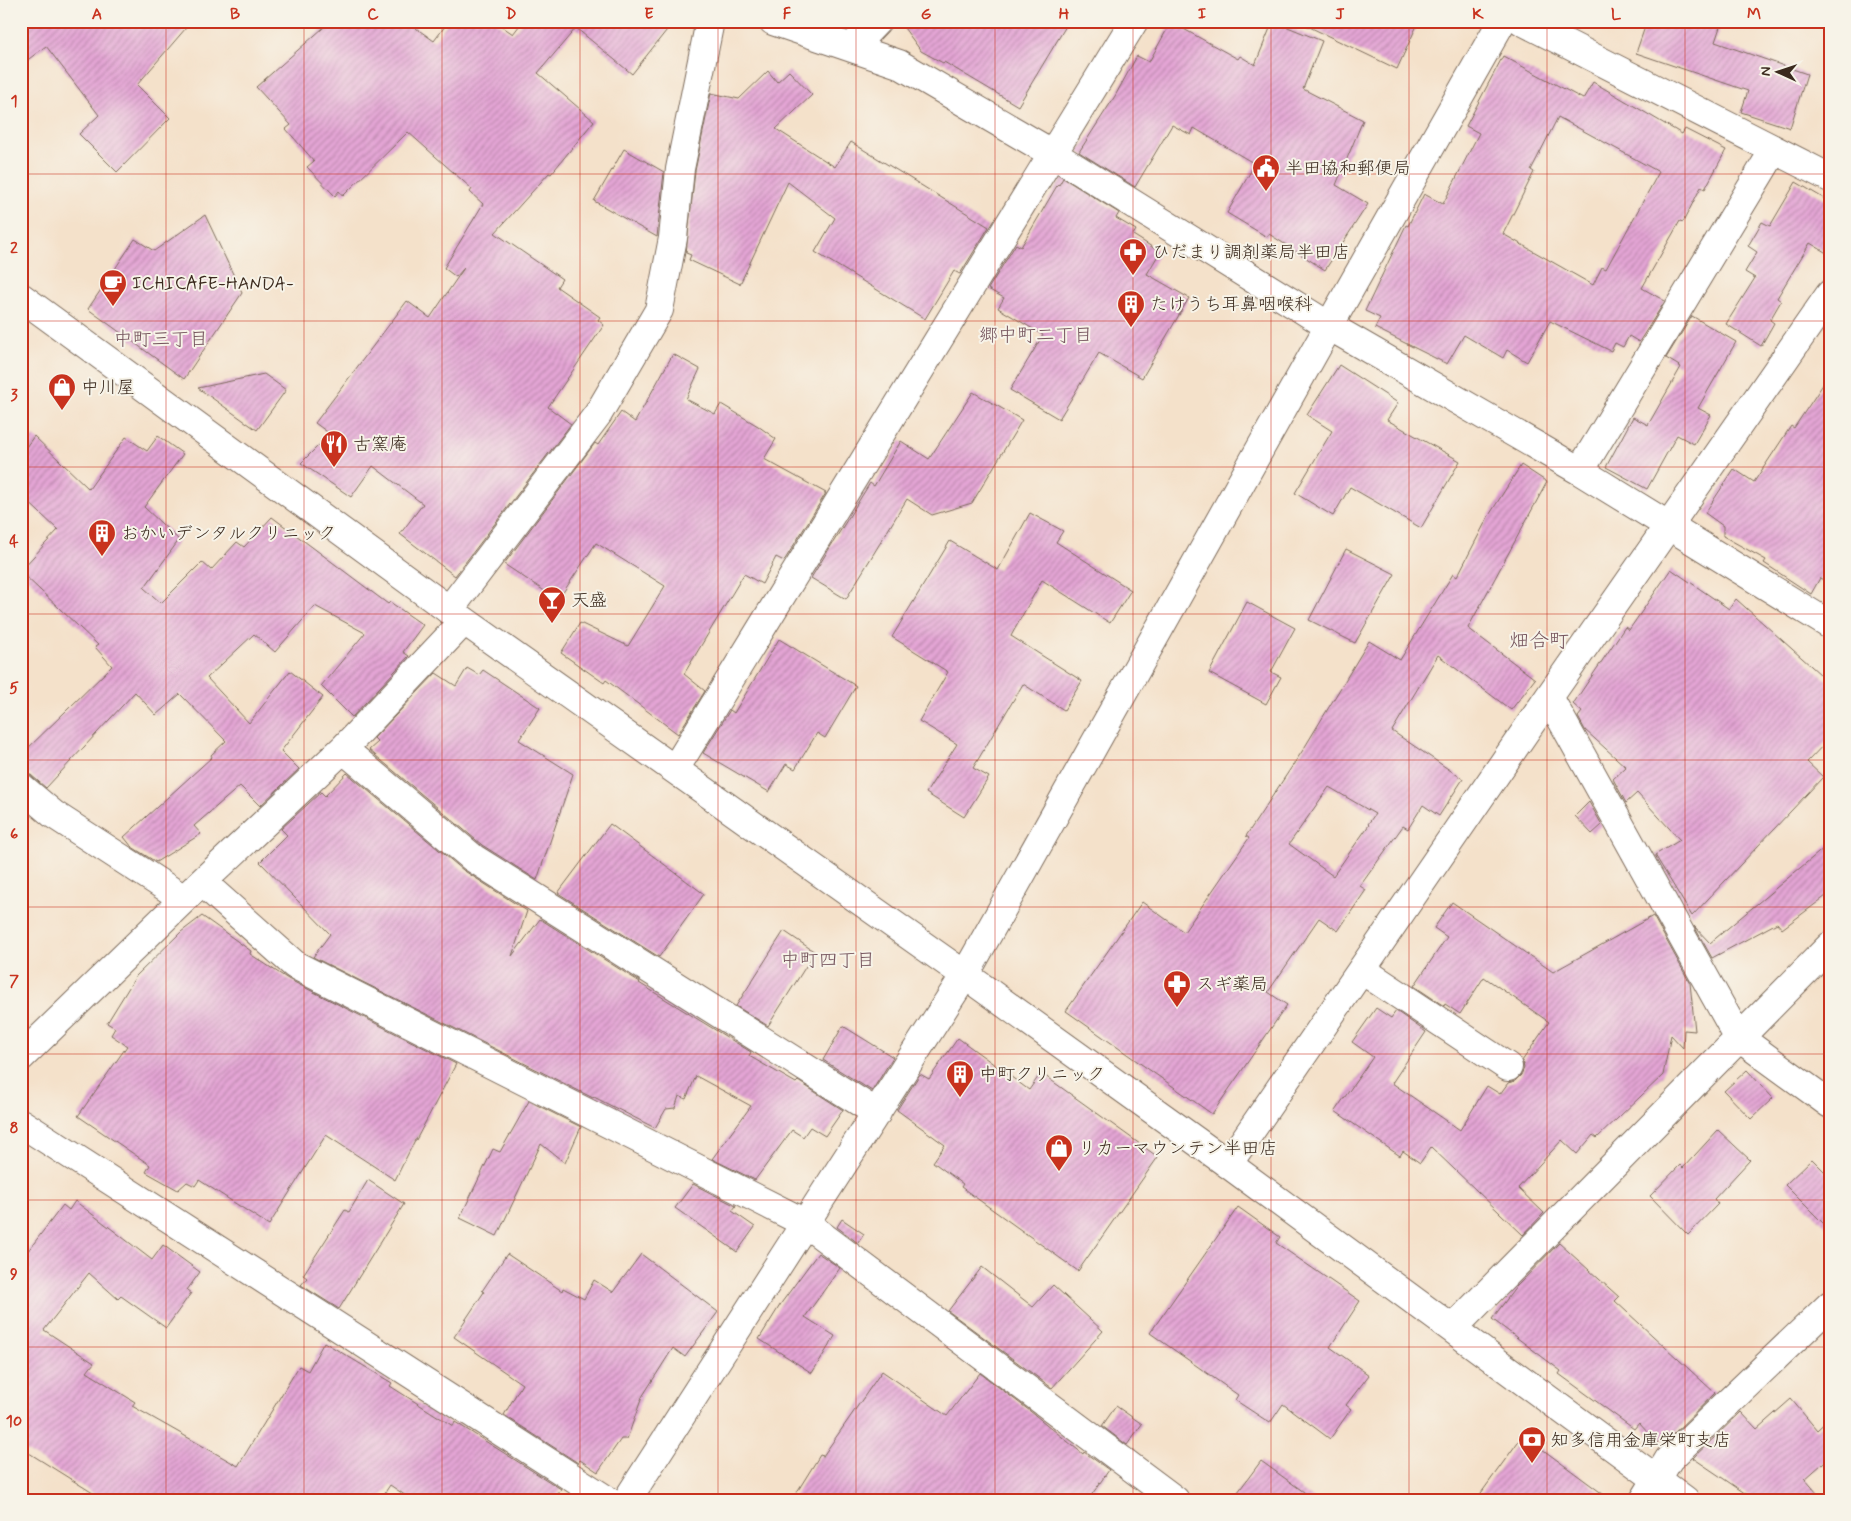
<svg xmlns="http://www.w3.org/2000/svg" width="1851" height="1521" viewBox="0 0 1851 1521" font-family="Mynerve,'Klee One',sans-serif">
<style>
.building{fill:url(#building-hatch);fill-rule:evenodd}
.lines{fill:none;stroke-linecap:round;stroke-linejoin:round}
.minor-casing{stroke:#7c6a5a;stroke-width:30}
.tertiary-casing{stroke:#7c6a5a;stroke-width:30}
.minor{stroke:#fff;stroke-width:28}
.tertiary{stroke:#fff;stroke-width:28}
.grid{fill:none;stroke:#c8321e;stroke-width:1;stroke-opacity:0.55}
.labels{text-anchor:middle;stroke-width:4;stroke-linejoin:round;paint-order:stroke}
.poi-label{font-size:18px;fill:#3b2a1e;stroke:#f7f3e8;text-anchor:start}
.neighbourhood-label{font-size:19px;fill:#76555e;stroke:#f7f3e8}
.quarter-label{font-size:20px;fill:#76555e;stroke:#f7f3e8}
.neatline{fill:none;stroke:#c8321e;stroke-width:2}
.grid-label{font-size:16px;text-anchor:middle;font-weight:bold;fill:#c8321e}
</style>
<defs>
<pattern id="building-hatch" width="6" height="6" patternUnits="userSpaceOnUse" patternTransform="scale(1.25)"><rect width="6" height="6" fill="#e4a5d5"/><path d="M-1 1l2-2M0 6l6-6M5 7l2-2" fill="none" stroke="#ba87ac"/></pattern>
</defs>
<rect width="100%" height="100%" fill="#f7f3e8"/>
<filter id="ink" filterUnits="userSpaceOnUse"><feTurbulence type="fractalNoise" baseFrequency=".02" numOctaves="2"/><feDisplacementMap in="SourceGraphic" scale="10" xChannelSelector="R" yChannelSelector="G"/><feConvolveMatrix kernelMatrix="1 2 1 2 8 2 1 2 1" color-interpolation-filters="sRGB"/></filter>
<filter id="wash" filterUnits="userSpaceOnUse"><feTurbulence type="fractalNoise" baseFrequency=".0096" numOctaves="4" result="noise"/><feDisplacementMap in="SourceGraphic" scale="20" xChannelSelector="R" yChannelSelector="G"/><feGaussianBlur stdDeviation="1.12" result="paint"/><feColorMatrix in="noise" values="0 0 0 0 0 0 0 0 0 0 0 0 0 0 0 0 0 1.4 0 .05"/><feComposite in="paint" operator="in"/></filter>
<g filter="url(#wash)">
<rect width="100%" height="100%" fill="#f4e1ca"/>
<g id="blocks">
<path class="building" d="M21 21H192L137 85 170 118 117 172 79 134 99 115 46 46 21 65Z
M331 21H406L434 41 449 21H494L513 34 523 21H674L632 74 576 28 538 73 594 121 551 174 549 173 495 233 562 279 557 287 600 317 598 320 604 325 548 407 571 424 455 576 400 534 423 504 373 466 351 497 301 463 330 434 315 423 407 301 430 318 464 268 456 277 444 268 483 204 470 192 472 189 408 132 343 196 339 191 335 196 307 167 314 161 286 129 291 125 256 87Z
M899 21H1069L1018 106 944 62 943 63 921 51Z
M1273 21 1322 41 1303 89 1363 120 1336 185 1368 204 1325 270 1269 234 1267 237 1227 213 1255 164 1194 128 1191 135 1172 125 1135 187 1079 152 1115 96 1137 56 1149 62 1171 22 1238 59 1240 56 1255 65Z
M1297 21H1419L1397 69Z
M1647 21H1722L1715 42 1807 74 1790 128 1741 112 1748 91 1636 53Z
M1503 56 1583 99 1593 82 1682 134 1685 129 1726 150 1705 189 1701 187 1683 222 1680 221 1642 288 1665 301 1639 342 1629 336 1623 347 1615 343 1611 351 1550 321 1527 362 1507 350 1503 358 1464 335 1447 364 1375 328 1380 318 1365 311 1406 225 1408 226 1424 194 1443 204 1479 133 1466 126ZM1558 117 1659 172 1606 269 1602 267 1593 285 1503 234 1534 172 1531 170Z
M768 71 777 82 789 71 812 95 776 129 835 167 851 142 989 227 960 274 954 271 925 319 815 252 835 218 788 182 740 284 689 260 691 255 686 253 695 171 711 93 739 99Z
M624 149 664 172 657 237 594 201Z
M1063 178 1119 213 1116 218 1136 230 1133 235 1160 252 1147 274 1189 298 1142 378 1099 353 1059 419 1010 390 1043 335 998 308 1004 298 988 289 1016 244 1021 247 1058 184 1059 185Z
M1796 182 1830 202V255L1810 243 1777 298 1781 301 1770 320 1774 323 1761 346 1726 324 1755 278 1745 272 1757 252 1748 246 1762 222 1770 226Z
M205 215 242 293 184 379 88 309 135 239 154 251Z
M1692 316 1736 342 1698 408 1711 415 1694 444 1677 435 1647 489 1606 467 1633 417 1648 425 1681 367 1666 358Z
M673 354 700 369 686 399 715 414 721 404 758 426 776 439 764 459 826 493 784 561 776 557 762 584 744 574 684 674 705 691 678 734 606 680 604 683 561 653 580 623 628 646 665 586 596 543 558 600 504 564 595 443 598 445 621 412 635 422Z
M1339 365 1398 403 1387 420 1460 461 1421 528 1350 487 1333 516 1295 493 1332 431 1307 415Z
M264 374 286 390 257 430 198 388Z
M1830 374V584L1820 578 1811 594 1764 563 1766 560 1723 536V526L1705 513 1734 469 1754 482 1791 426 1794 428Z
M973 392 1022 420 972 503 932 515 907 499 846 599 811 578 870 483 874 486 901 441 929 459Z
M34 436 89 489 126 437 147 451 158 436 183 454 144 507 179 540 144 588 161 603 202 562 211 570 237 542 244 547 272 517 388 604 390 602 423 625 403 652 409 656 352 717 321 686 365 633 315 606 275 652 254 634 207 678 249 723 290 671 323 697 281 751 299 769 260 806 240 786 194 826 201 834 156 862 132 847 124 837 212 757 211 755 226 741 180 694 156 715 135 692 46 788 31 775 21 772V755L112 666 95 647 98 645 21 572V570L58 530 21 495V454Z
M1521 465 1547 482 1468 628 1535 679 1511 710 1438 655 1392 731 1463 779 1439 816 1423 805 1408 829 1403 826 1360 886 1366 890 1338 931 1319 918 1268 992 1287 1005 1212 1114 1066 1011 1142 902 1184 932 1249 838 1246 836 1303 750 1369 641 1400 660 1453 574 1457 577 1488 517ZM1329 787 1375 814 1368 824 1369 825 1333 876 1289 844Z
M1030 513 1063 531 1056 542 1131 590 1110 623 1042 580 1011 636 1082 681 1064 710 1023 684 973 768 989 777 964 817 926 793 957 744 919 721 948 672 892 637 950 541 998 570Z
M1346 549 1395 574 1355 643 1309 620Z
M1671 569 1729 609 1736 599 1830 683V738L1807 762 1823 777 1692 916 1655 855 1680 840 1637 793 1626 803 1613 779 1626 767 1585 730 1578 717 1582 712 1573 704 1625 627 1629 630Z
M1247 602 1295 628 1271 672 1281 677 1266 704 1209 673Z
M779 639 856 686 825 738 817 733 795 769 786 764 769 792 703 753 730 710 734 713Z
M467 668 479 675 483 670 540 708 519 740 573 774 537 880 482 845 369 750 378 742 374 738 436 673 456 686Z
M347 773 463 870 527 911 512 956 540 919 640 982 639 983 751 1052 749 1056 796 1083 798 1081 843 1110 825 1136 810 1127 803 1137 792 1130 755 1180 712 1159 751 1106 696 1076 686 1099 679 1096 675 1108 666 1109 655 1128 594 1097 593 1098 313 957 330 934 260 862 287 835 281 829 321 792 325 796Z
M1589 802 1602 825 1592 834 1575 816Z
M610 824 704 894 659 957 558 893Z
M1830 843V893L1782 929 1777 923 1712 958 1694 926 1710 943Z
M1452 902 1553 972 1653 916 1690 983 1695 1031 1684 1030 1683 1048 1671 1035 1663 1075 1597 1138 1593 1135 1577 1154 1562 1140 1518 1188 1544 1213 1523 1235 1431 1147 1420 1163 1403 1151 1400 1156 1335 1111 1373 1057 1352 1042 1376 1008 1391 1018 1396 1011 1426 1032 1392 1083 1460 1130 1487 1086 1500 1094 1508 1083 1515 1081 1521 1075 1524 1068 1522 1061 1549 1022 1484 977 1460 1014 1445 1004 1444 1006 1414 986 1447 937 1434 928Z
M202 916 251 951 250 954 288 979 456 1064 416 1140H415L395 1180 326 1135 269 1225 199 1180 195 1186 187 1182 178 1190 146 1172 150 1165 78 1116 127 1046 111 1035 115 1028 107 1023 136 976 181 932Z
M784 931 815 952 768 1026 736 1006Z
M843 1026 893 1057 872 1091 823 1060Z
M958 1038 1029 1090 1041 1073 1158 1157 1078 1271 961 1187 963 1184 933 1162 945 1145 897 1110 920 1074 929 1079Z
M1747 1070 1773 1098 1751 1119 1724 1091Z
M529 1101 581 1127 565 1163 541 1144 497 1236 460 1218 493 1149 500 1152Z
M1718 1130 1750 1160 1714 1199 1718 1204 1688 1235 1650 1196 1680 1165 1683 1168Z
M1812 1159 1830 1177V1230L1785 1185Z
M368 1180 404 1204 339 1309 301 1285 307 1278 303 1275 345 1210 349 1212Z
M693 1184 736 1206 732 1211 755 1227 737 1252 675 1208Z
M75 1201 152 1260 163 1245 200 1272 187 1290 191 1293 166 1328 121 1296 118 1299 89 1273 44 1330 94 1363 87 1372 135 1402 132 1406 238 1466 299 1366 308 1371 324 1342 392 1383 390 1386 453 1426 455 1422 561 1489 555 1500H412L390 1485 380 1500H104L21 1448V1260L63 1205 69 1210Z
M1238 1207 1280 1237 1276 1243 1360 1301 1330 1347 1369 1375 1346 1405 1351 1409 1330 1439 1283 1404 1270 1423 1235 1400 1238 1395 1150 1333Z
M842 1219 864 1234 858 1243 837 1227Z
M1559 1243 1619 1297 1615 1301 1715 1393 1667 1440 1663 1437 1657 1443 1639 1423 1634 1429 1559 1374 1561 1371 1492 1319 1516 1287Z
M818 1253 840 1268 805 1317 835 1336 812 1373 759 1339 782 1302Z
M507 1254 562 1291 563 1288 584 1299 594 1280 613 1292 641 1254 718 1312 685 1357 673 1348 642 1397 627 1439H621L598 1472 580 1460 578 1463 504 1415 522 1384 454 1337 484 1292 482 1291Z
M982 1267 1033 1307 1053 1285 1103 1331 1052 1388 948 1311Z
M882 1371 947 1416 980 1373 1030 1411 1083 1454 1084 1452 1109 1470 1088 1500H792L820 1455 823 1456Z
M1791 1399 1817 1430 1830 1418V1457L1805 1479 1823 1500H1755L1693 1458 1741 1412 1757 1429Z
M1116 1406 1142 1424 1127 1445 1102 1426Z
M1523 1435 1611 1500H1476Z
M1261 1461 1315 1500H1232Z"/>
</g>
</g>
<g filter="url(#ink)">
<use href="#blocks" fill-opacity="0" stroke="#7c6a5a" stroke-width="1"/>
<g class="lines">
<g class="minor-casing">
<path id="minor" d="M773 21 899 64 1053 154 1329 326 1580 471 1830 625
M1522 21 1830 178
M852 47 877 21
M1580 471 1774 150
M449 610 598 414 659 310 673 238 680 169 710 21
M1549 697 1738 1037 1830 1104
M343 749 473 858 877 1113
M675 769 1134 21
M21 787 53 814 184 899
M202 882 295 965 805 1223 1175 1500
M1362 970 1508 1067
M21 1057 184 899 343 749 464 621
M21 1123 607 1500
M1228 1164 1549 697 1830 294
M1453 1328 1830 946
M1657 1479 1669 1459 1830 1305
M627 1500 965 975 1329 326 1502 21"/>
</g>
<g class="tertiary-casing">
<path id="tertiary" d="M21 297 449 610 965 975 1228 1164 1685 1500
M1644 1500 1657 1479"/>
</g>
<use href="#minor" class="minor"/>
<use href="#tertiary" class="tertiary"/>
</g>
</g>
<path class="grid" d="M166 21V1500M304 21V1500M442 21V1500M580 21V1500M718 21V1500M856 21V1500M995 21V1500M1133 21V1500M1271 21V1500M1409 21V1500M1547 21V1500M1685 21V1500M21 174H1830M21 321H1830M21 467H1830M21 614H1830M21 760H1830M21 907H1830M21 1054H1830M21 1200H1830M21 1347H1830"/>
<defs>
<g id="civic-pin" transform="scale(1.4375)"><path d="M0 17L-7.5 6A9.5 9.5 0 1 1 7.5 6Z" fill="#c8321e" stroke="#f7f3e8"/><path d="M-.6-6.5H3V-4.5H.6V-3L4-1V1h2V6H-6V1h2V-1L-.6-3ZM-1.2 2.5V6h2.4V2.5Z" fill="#fff"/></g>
<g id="pharmacy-pin" transform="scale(1.4375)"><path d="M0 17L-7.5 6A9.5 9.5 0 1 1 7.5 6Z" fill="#c8321e" stroke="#f7f3e8"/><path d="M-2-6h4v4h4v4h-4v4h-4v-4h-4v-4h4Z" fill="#fff"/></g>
<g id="cafe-pin" transform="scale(1.4375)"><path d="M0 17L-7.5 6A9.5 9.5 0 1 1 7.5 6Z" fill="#c8321e" stroke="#f7f3e8"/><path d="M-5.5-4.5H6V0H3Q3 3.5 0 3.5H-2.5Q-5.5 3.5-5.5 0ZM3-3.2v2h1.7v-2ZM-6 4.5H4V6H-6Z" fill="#fff"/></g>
<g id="building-pin" transform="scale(1.4375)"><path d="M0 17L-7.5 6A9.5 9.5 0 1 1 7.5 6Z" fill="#c8321e" stroke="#f7f3e8"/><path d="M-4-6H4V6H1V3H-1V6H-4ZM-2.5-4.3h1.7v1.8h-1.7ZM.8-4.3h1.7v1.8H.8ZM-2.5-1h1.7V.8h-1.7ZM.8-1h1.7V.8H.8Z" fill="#fff"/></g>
<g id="shop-pin" transform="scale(1.4375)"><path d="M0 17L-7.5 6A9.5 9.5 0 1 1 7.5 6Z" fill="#c8321e" stroke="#f7f3e8"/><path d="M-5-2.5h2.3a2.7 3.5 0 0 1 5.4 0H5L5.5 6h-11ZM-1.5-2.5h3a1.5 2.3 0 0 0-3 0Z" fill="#fff"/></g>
<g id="restaurant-pin" transform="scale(1.4375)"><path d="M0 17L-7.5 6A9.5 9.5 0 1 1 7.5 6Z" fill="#c8321e" stroke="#f7f3e8"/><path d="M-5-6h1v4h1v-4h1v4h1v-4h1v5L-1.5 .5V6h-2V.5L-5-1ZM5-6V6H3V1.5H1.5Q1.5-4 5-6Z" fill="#fff"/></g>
<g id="bar-pin" transform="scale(1.4375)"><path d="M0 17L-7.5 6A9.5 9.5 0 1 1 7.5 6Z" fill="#c8321e" stroke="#f7f3e8"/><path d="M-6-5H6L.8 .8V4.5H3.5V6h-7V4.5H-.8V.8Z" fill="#fff"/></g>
<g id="bank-pin" transform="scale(1.4375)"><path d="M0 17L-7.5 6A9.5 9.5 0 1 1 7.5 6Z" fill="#c8321e" stroke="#f7f3e8"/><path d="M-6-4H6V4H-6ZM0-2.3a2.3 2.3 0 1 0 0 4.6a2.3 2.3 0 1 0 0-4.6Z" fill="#fff"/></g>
</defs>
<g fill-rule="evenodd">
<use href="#civic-pin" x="1266" y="168"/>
<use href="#pharmacy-pin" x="1133" y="252"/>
<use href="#cafe-pin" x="113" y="283"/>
<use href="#building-pin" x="1131" y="304"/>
<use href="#shop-pin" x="62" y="387"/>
<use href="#restaurant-pin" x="334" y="444"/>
<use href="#building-pin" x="102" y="533"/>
<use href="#bar-pin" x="552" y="600"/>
<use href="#pharmacy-pin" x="1177" y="984"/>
<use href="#building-pin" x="960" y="1074"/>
<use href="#shop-pin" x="1059" y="1148"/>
<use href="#bank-pin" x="1532" y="1440"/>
</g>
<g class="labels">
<g class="poi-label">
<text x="1285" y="174">半田協和郵便局</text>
<text x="1152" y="258">ひだまり調剤薬局半田店</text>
<text x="132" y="289">ICHICAFE-HANDA-</text>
<text x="1150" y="310">たけうち耳鼻咽喉科</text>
<text x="81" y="393">中川屋</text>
<text x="353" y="450">古窯庵</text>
<text x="121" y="539">おかいデンタルクリニック</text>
<text x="571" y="606">天盛</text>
<text x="1196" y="990">スギ薬局</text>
<text x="979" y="1080">中町クリニック</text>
<text x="1078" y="1154">リカーマウンテン半田店</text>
<text x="1551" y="1446">知多信用金庫栄町支店</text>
</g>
<g class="neighbourhood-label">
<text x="1036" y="341">郷中町二丁目</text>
<text x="161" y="345">中町三丁目</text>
<text x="828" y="966">中町四丁目</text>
</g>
<g class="quarter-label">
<text x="1539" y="647">畑合町</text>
</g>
</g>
<rect width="1851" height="1521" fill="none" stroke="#f7f3e8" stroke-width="55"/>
<g transform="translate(1778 72) rotate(273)" stroke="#f7f3e8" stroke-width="4" paint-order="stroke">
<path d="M0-4L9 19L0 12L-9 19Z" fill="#3b2a1e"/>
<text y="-8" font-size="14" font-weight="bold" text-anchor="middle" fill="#3b2a1e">N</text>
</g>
<rect x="28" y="28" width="1796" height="1466" class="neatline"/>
<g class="grid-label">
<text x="97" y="19">A</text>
<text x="235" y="19">B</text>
<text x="373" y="19">C</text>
<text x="511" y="19">D</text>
<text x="649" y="19">E</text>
<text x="787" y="19">F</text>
<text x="926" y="19">G</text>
<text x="1064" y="19">H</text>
<text x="1202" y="19">I</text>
<text x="1340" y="19">J</text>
<text x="1478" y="19">K</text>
<text x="1616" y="19">L</text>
<text x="1754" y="19">M</text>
<text x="14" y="106">1</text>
<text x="14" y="253">2</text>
<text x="14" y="400">3</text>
<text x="14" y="546">4</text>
<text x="14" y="693">5</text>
<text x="14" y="839">6</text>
<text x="14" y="986">7</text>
<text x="14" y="1133">8</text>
<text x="14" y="1279">9</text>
<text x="14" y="1426">10</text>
</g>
</svg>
